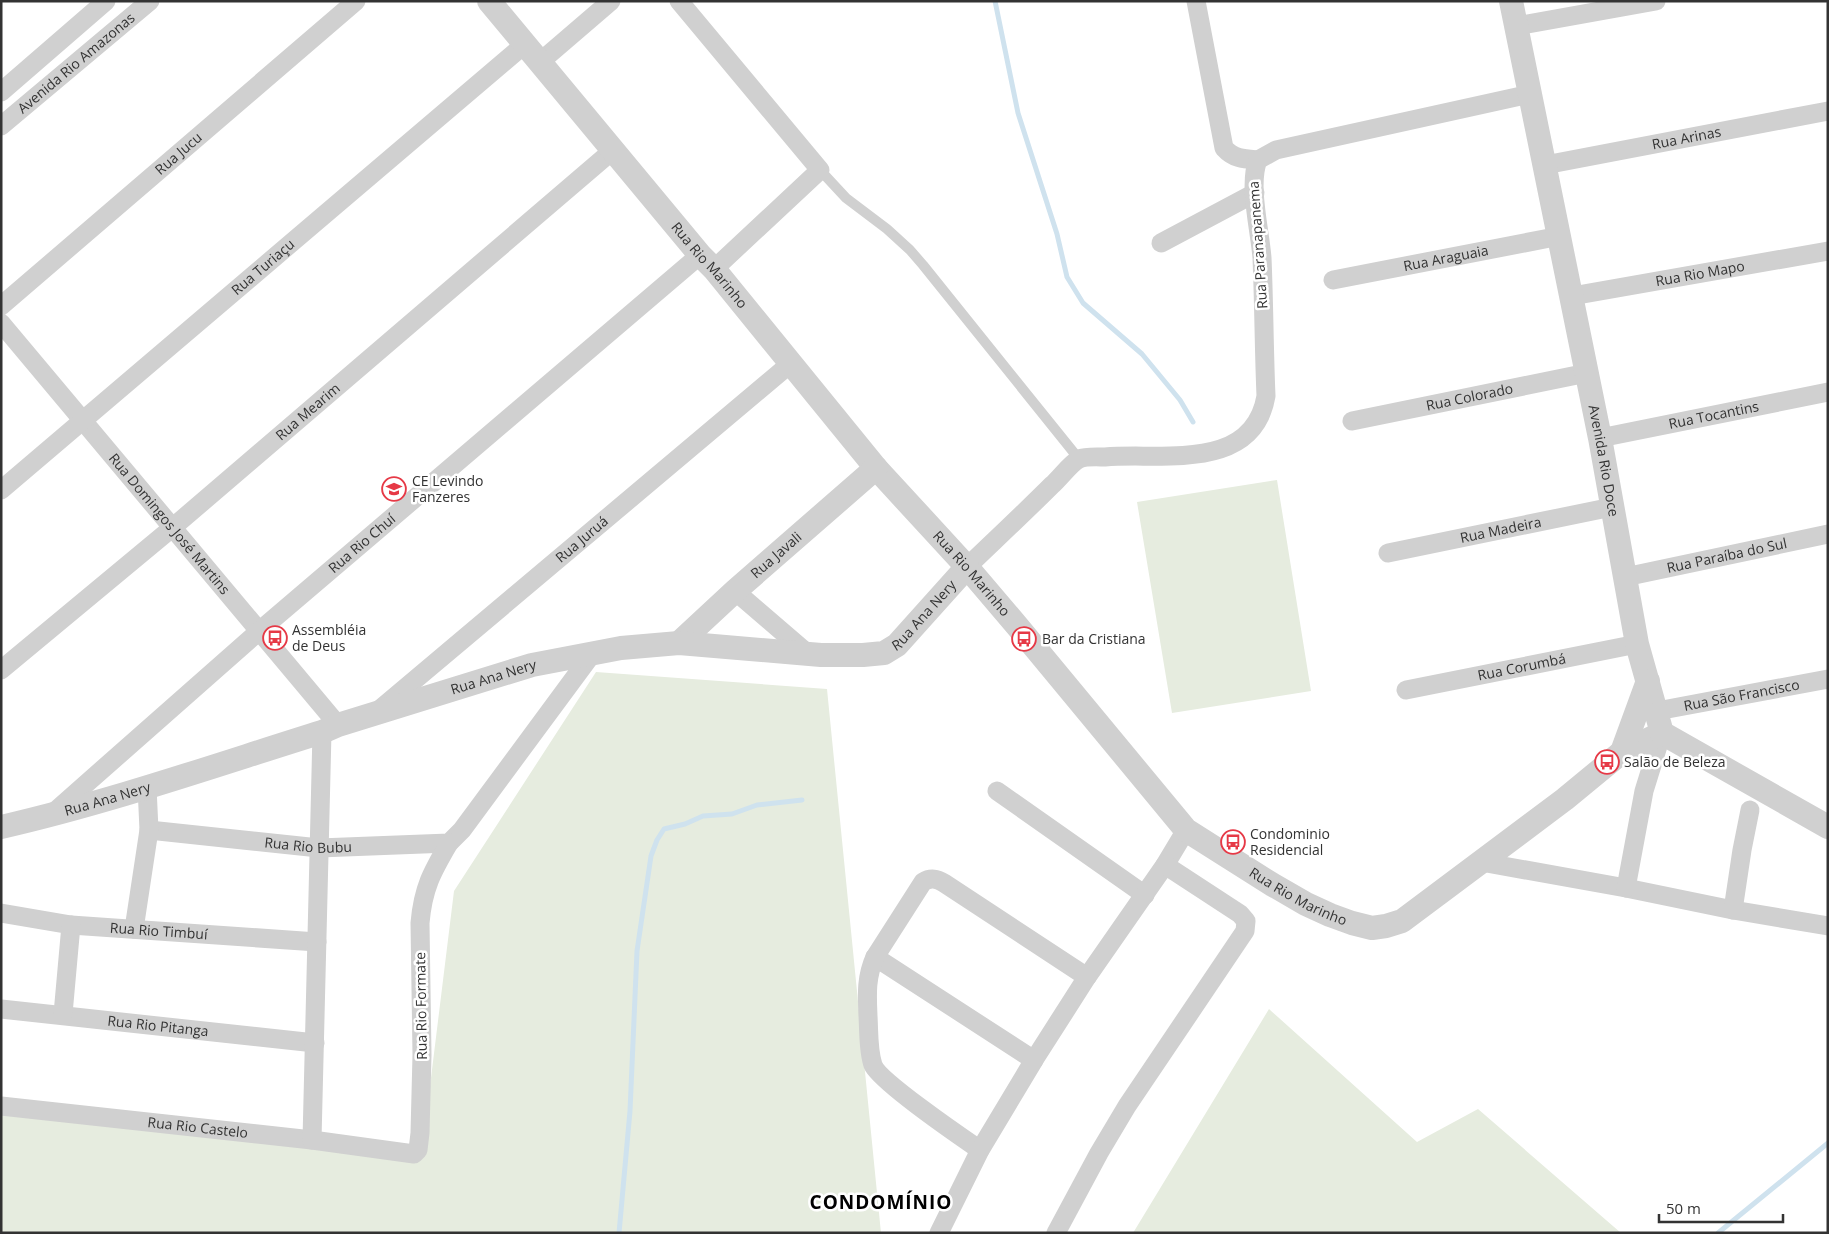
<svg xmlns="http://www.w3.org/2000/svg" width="1829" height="1234" viewBox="0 0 1829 1234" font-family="'Open Sans',sans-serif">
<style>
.green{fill:#e6ecdf}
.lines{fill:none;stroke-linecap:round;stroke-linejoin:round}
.stream{stroke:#cfe2ee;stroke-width:5}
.service{stroke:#d0d0d0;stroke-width:10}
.minor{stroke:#d0d0d0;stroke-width:19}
.tertiary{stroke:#d0d0d0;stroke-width:24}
.labels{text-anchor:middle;stroke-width:5;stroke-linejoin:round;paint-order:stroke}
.street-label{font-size:14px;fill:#333;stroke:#fff}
.poi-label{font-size:14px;fill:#333;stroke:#fff;text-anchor:start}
.district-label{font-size:19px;font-weight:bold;letter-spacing:1px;fill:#000;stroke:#fff}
</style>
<rect width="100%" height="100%" fill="#fff"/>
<path class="green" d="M1277 480 1311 691 1172 713 1137 502Z
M596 672 827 689 881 1233H1V1112L421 1159 454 891Z
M1269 1009 1417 1142 1478 1109 1621 1233H1133Z"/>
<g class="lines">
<path class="stream" d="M995 1 1018 113 1057 234 1067 277 1083 303 1142 354 1180 400 1193 422
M619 1233 630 1111 637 951 651 856 657 840 664 829 685 824 703 816 732 814 757 805 802 800
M1718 1233 1828 1143"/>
<path class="service" d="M820 170 846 198 887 229 910 250 923 265 1079 459"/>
<g class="minor">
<path d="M679 1 820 170 714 269"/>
<path d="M1196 1 1224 148C1234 159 1244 159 1258 160"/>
<path d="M1516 26 1656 1"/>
<path d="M540 62 611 1"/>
<path d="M1 92 106 1"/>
<path id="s1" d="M1 126 150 1"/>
<path id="s2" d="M1545 165 1828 111"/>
<path d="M1161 243 1255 193"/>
<path id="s3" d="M1333 280 1560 236"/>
<path id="s4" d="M1572 296 1828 251"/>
<path id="s5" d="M1 306 356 1"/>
<path id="s6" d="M1 323 338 725"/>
<path id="s7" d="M1352 421 1587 373"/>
<path id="s8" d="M1600 438 1828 392"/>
<path id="s9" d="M1 490 525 44"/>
<path id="s10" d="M1388 553 1612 507"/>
<path d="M967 567C995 540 1024 513 1052 485 1059 479 1071 463 1079 459 1086 456 1098 457 1105 457 1160 452 1253 473 1266 396 1264 350 1264 304 1262 258 1260 230 1248 185 1258 160L1276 150 1530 94"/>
<path id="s11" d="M1625 577 1828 534"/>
<path d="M735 591 807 653"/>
<path id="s12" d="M1 670 172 528 612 151"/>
<path id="s13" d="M1406 690 1637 644"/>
<path id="s14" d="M379 710 790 364"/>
<path id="s15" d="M1657 711 1828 679"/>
<path d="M997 791 1145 895"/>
<path id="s16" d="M53 813 258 632 700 255"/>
<path id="s17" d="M149 830 319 848 449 843 462 830 592 654"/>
<path d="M1481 862 1626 888 1733 910 1828 926"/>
<path d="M1626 888 1644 791 1662 733"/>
<path d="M1733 910 1742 850 1750 810"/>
<path id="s18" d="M1 913 71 925 317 942"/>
<path d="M134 929 149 830 147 787"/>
<path d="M875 957 1034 1060"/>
<path id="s19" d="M1 1009 315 1043"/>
<path d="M63 1014 71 925"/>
<path id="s20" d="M1 1106 312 1140 414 1154 418 1150 420 1133 422 1055 420 923C423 888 432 872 449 843"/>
<path d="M312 1140 322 732"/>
<path d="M980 1150C961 1137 879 1081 873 1065 868 1050 869 1032 868 1016 867 994 866 977 875 957L923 882C931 877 937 879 944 883L1087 977"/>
<path d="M939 1233 980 1150 1034 1060 1087 977 1165 865 1186 830"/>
<path d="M1056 1233 1099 1153 1127 1106 1245 931 1246 921 1240 914 1165 865"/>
</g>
<g class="tertiary">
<path id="s21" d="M489 1 700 255 714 269 876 468 967 567 1018 627 1186 830 1273 885 1306 904 1330 915 1352 923 1372 928 1386 926 1402 921 1565 799 1622 752 1662 733"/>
<path id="s22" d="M1511 1 1600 438 1637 644 1662 733 1828 827"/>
<path id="s23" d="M679 643 735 591 876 468"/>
<path d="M1622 752 1648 681"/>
<path id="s24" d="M1 827C110 802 216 765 322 732L338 725 532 665 621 648 679 643 821 655H863L884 653 897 645 967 567"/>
</g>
</g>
<defs>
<g id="school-ring" transform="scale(1.25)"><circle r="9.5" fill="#fff" stroke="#e63946" stroke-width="1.5"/><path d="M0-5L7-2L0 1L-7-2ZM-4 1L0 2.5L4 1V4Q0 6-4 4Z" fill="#e63946"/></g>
<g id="bus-ring" transform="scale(1.25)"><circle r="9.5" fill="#fff" stroke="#e63946" stroke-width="1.5"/><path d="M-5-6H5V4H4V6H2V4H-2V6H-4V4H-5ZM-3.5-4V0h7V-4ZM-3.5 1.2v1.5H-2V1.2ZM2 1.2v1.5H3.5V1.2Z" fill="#e63946"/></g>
</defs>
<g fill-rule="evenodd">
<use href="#school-ring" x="394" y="489"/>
<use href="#bus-ring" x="275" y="638"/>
<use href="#bus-ring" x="1024" y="639"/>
<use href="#bus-ring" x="1607" y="762"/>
<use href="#bus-ring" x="1233" y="842"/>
</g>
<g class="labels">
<g class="street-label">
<text dy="5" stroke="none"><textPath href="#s1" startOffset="98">Avenida Rio Amazonas</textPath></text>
<text dy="5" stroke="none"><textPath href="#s2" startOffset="144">Rua Arinas</textPath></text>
<text dy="5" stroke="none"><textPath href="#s5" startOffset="234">Rua Jucu</textPath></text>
<text transform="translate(1258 245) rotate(-94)" y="5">Rua Paranapanema</text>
<text dy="5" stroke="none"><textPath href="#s3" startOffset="115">Rua Araguaia</textPath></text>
<text dy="5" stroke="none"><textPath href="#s21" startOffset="344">Rua Rio Marinho</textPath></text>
<text dy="5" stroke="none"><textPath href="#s9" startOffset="344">Rua Turiaçu</textPath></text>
<text dy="5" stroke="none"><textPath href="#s4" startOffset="130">Rua Rio Mapo</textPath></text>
<text dy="5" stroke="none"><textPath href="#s7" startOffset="120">Rua Colorado</textPath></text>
<text dy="5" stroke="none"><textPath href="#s12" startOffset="401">Rua Mearim</textPath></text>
<text dy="5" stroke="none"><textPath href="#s8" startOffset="116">Rua Tocantins</textPath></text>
<text dy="5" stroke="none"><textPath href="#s22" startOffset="469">Avenida Rio Doce</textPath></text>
<text dy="5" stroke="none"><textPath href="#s6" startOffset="262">Rua Domingos José Martins</textPath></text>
<text dy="5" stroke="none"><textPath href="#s10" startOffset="115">Rua Madeira</textPath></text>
<text dy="5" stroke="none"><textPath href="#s14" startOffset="265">Rua Juruá</textPath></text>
<text dy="5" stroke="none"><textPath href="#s16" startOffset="410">Rua Rio Chuí</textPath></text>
<text dy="5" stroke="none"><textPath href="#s23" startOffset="131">Rua Javali</textPath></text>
<text dy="5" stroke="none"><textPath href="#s11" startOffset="104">Rua Paraíba do Sul</textPath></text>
<text dy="5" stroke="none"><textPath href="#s21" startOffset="749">Rua Rio Marinho</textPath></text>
<text dy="5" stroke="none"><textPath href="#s24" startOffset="965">Rua Ana Nery</textPath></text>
<text dy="5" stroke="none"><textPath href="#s13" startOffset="118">Rua Corumbá</textPath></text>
<text dy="5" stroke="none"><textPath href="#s24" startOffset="515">Rua Ana Nery</textPath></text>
<text dy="5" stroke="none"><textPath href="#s15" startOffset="86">Rua São Francisco</textPath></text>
<text dy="5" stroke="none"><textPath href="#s24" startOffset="110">Rua Ana Nery</textPath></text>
<text dy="5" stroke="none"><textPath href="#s17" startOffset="160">Rua Rio Bubu</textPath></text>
<text dy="5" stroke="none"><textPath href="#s21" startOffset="1214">Rua Rio Marinho</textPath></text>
<text dy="5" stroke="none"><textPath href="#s18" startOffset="159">Rua Rio Timbuí</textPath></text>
<text transform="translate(421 1006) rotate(-91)" y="5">Rua Rio Formate</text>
<text dy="5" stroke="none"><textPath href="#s19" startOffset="158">Rua Rio Pitanga</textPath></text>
<text dy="5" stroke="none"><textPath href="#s20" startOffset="198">Rua Rio Castelo</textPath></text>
</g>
<g class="poi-label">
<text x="412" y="486">CE Levindo<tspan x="412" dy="16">Fanzeres</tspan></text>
<text x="292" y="635">Assembléia<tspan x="292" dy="16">de Deus</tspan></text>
<text x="1042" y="644">Bar da Cristiana</text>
<text x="1624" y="767">Salão de Beleza</text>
<text x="1250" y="839">Condominio<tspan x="1250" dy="16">Residencial</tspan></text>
</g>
<g class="district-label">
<text x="881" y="1209">CONDOMÍNIO</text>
</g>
</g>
<rect width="1829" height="1234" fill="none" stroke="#333333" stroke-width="5"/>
<path d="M1659 1214v8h124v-8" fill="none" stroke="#333333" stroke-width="2.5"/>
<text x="1666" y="1214" font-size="15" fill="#333333" stroke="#ffffff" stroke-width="4" paint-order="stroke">50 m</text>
</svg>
